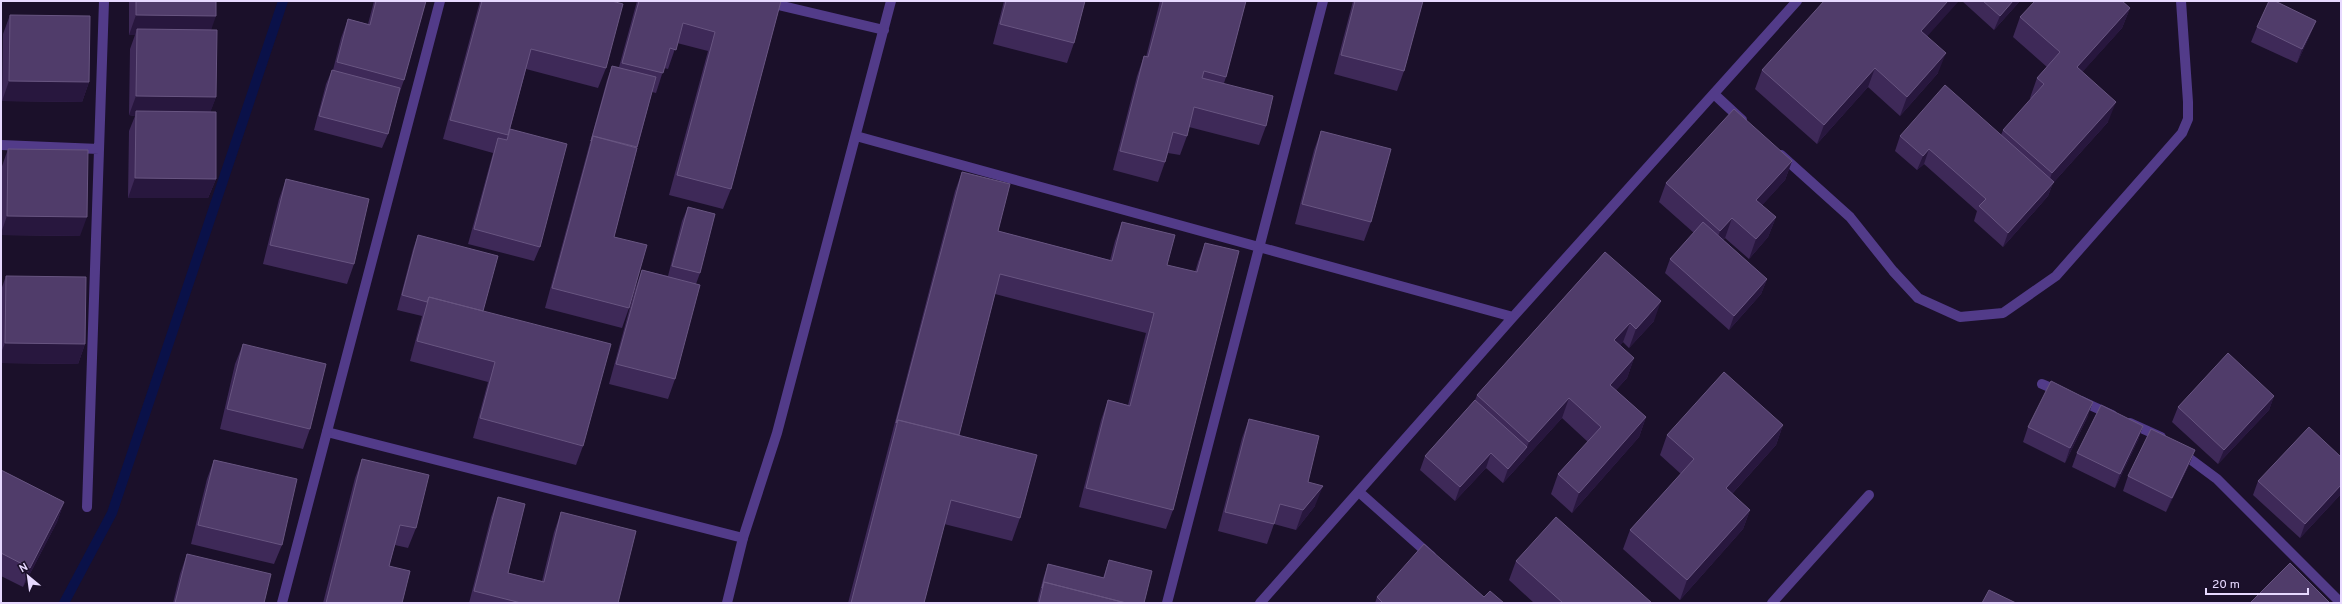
<svg xmlns="http://www.w3.org/2000/svg" width="2342" height="604" viewBox="0 0 2342 604" font-family="Overpass,sans-serif">
<style>
.lines{fill:none;stroke-linecap:round;stroke-linejoin:round}
.stream{stroke:#0a1149;stroke-width:10}
.lane{stroke:#523b89;stroke-width:10}
.street{stroke:#523b89;stroke-width:10}
.wall{fill:#3e2958}
.shaded-wall{fill:#28173e}
.building{fill:#503c6a;stroke:#685581}
</style>
<rect width="100%" height="100%" fill="#1b102a"/>
<g class="lines">
<path class="stream" d="M64 603 112 513 283 1"/>
<path class="lane" d="M327 432 743 538"/>
<path class="street" d="M761 1 884 30
M1714 94 1742 120
M856 136 1513 317 1797 1
M1 145 99 149
M1781 155 1850 217 1893 271 1918 298 1960 317 2003 313 2056 276 2182 133 2188 119V102L2181 1
M2042 384 2061 392
M2081 401 2112 415
M2130 423 2161 437
M2182 453 2217 479 2341 603
M1359 492 1431 556
M87 507 104 1
M282 603 440 1
M727 603 743 538 777 433 891 1
M1167 603 1323 1
M1260 603 1513 317
M1772 603 1869 495"/>
</g>
<path class="wall" d="M129 1H216L211 30 216 97 210 112 216 179 208 198H128L129 131 135 116 129 115 130 49 135 35H129Z
M374 1H426L404 80 397 100 388 134 382 148 314 130 326 84 332 70H333L341 38 348 19 368 24Z
M480 1H612L606 68 598 88 526 69 510 129 540 247 534 261 468 244 493 153 443 139Z
M637 1H781L731 189 723 209 669 195 708 51 677 43 668 69 664 68 656 93 652 92 614 237 629 308 622 328 545 308 607 80 612 66 619 67Z
M1004 1H1085L1074 43 1067 63 993 44Z
M1160 1H1246L1226 77 1224 83 1266 126 1259 145 1189 127 1187 136 1180 155 1168 153 1165 162 1158 182 1113 170 1137 76 1144 56 1146 57Z
M1353 1H1423L1404 71 1397 91 1334 74Z
M1962 1H2020L1994 30Z
M2130 8 2122 28 2082 72 2108 122 2053 183 2048 196 2003 247 1974 221 1977 211 1924 164 1917 170 1895 151 1900 136 2001 135 2003 130 2031 99 2030 98 2037 78 2047 67 2013 37 2020 17Z
M10 15 89 82 82 102 2 101 3 34Z
M2316 21 2310 35 2297 63 2251 42 2257 27Z
M1927 37 1938 73 1900 116 1868 87 1817 144 1755 89 1762 70Z
M1321 131 1371 222 1364 241 1295 224 1314 150Z
M8 149 80 236 1 235V169Z
M1792 161 1785 180 1762 205 1776 217 1768 237 1749 259 1725 238 1723 240 1767 279 1761 294 1729 330 1665 273 1670 259 1694 233 1659 202 1666 183Z
M962 172 998 231 1110 260 1115 241 1122 222 1167 265 1195 272 1198 262 1205 243 1173 510 1166 529 1079 507 1101 420 1108 400 1128 405 1146 333 995 294 959 435 1020 518 1012 541 944 524 924 603H848L955 191Z
M286 179 354 264 347 284 263 264 279 199Z
M688 207 700 273 696 284 675 379 668 399 609 384 635 289 642 270 668 276 682 221Z
M418 235 483 311 583 446 576 465 473 438 488 382 410 361 422 316 397 310 413 249Z
M1605 252 1654 321 1629 348 1623 342 1620 345 1634 358 1627 378 1616 390 1646 417 1639 437 1572 513 1551 494 1558 474 1588 442 1562 418 1503 483 1486 468 1455 501 1420 470 1425 456 1475 400 1477 395Z
M6 276 85 344 78 364 1 363V290Z
M243 344 310 429 303 449 220 429 235 364Z
M2274 396 2269 410 2218 464 2172 422 2178 407Z
M2088 416 2065 463 2023 442 2028 427Z
M1249 419 1308 482 1315 506 1296 530 1274 524 1267 544 1218 531 1242 438Z
M1783 425 1776 445 1732 494 1750 510 1743 529 1680 600 1623 549 1630 530 1681 474 1660 455 1667 435Z
M2143 426 2138 440 2115 488 2072 467 2077 453Z
M2341 457V494L2300 538 2253 495 2258 481Z
M362 459 416 528 408 548 395 545 389 566 402 603H323L355 478Z
M214 460 282 545 274 564 191 544 207 479Z
M2189 465 2166 512 2123 491 2128 476Z
M1 470 64 502 57 522 23 587 1 576Z
M498 497 508 573 542 581 554 532 561 512 618 603H469L491 517Z
M187 554 264 603H173L180 574Z
M1109 560 1144 603H1037L1043 579 1048 564 1103 578Z
M1516 561 1652 603H1534L1509 580Z
M1377 597H1484L1504 603H1375Z"/>
<path class="shaded-wall" d="M1948 1H1959L1914 51 1921 31Z
M2013 1H2020L1994 30 2000 16Z
M2130 8 2122 28 2069 87 2077 67Z
M136 15 216 16 209 36 137 29 135 35H129Z
M2316 21 2310 35 2297 63 2302 49Z
M1946 53 1938 73 1900 116 1907 97Z
M1875 68 1868 87 1817 144 1824 125Z
M9 81 89 82 82 102 2 101Z
M136 96 216 97 209 116 136 111 135 116 129 115Z
M2116 102 2108 122 2053 183 2048 196 2003 247 2008 233 2045 192 2052 173Z
M1929 149 1924 164 1917 170 1923 156Z
M1792 161 1785 180 1749 220 1756 200Z
M135 178 216 179 208 198H128Z
M7 216 87 217 80 236 1 235V233Z
M1776 217 1768 237 1749 259 1756 239Z
M1732 218 1725 238 1713 250 1720 231Z
M1767 279 1761 294 1729 330 1734 316Z
M1661 301 1654 321 1629 348 1636 329Z
M1630 323 1623 342 1607 360 1614 340Z
M5 343 85 344 78 364 1 363V353Z
M1634 358 1627 378 1603 404 1610 385Z
M2274 396 2269 410 2218 464 2224 450Z
M1569 398 1562 418 1503 483 1508 469 1527 447 1529 442Z
M2093 402 2088 416 2065 463 2070 448Z
M1646 417 1639 437 1572 513 1579 493Z
M1783 425 1776 445 1719 508 1726 488Z
M2143 426 2138 440 2115 488 2120 474Z
M2195 450 2189 465 2166 512 2172 498Z
M1491 453 1486 468 1455 501 1460 487Z
M2341 485V494L2300 538 2305 524Z
M1323 486 1315 506 1296 530 1303 510Z
M64 502 57 522 23 587 30 568Z
M1750 510 1743 529 1680 600 1687 580Z"/>
<path class="building" d="M136 1H216V16L136 15Z
M376 1H426L404 80 337 62 348 19 370 25Z
M482 1H612L623 4 606 68 531 49 508 135 450 120Z
M639 1H781L731 189 677 175 715 32 683 23 676 50 670 48 663 73 622 63Z
M1006 1H1085L1074 43 1000 24Z
M1163 1H1246L1226 77 1204 71 1202 78 1273 96 1266 126 1194 107 1187 136 1173 132 1165 162 1120 151 1144 56 1148 57Z
M1355 1H1423L1404 71 1341 55Z
M1824 1H1948L1921 31 1946 53 1907 97 1875 68 1824 125 1762 70Z
M1983 1H2013L2000 16Z
M2035 1H2122L2130 8 2077 67 2116 102 2052 173 2003 130 2044 84 2037 78 2060 52 2020 17Z
M2269 1H2275L2316 21 2302 49 2257 27Z
M10 15 90 16 89 82 9 81Z
M137 29 217 30 216 97 136 96Z
M612 66 656 77 637 147 593 136 591 141Z
M332 70 400 88 388 134 319 116Z
M1945 85 2054 182 2008 233 1979 206 1986 199 1929 149 1923 156 1900 136Z
M1734 109 1792 161 1756 200 1776 217 1756 239 1732 218 1720 231 1666 183Z
M136 111 216 112V179L135 178Z
M510 129 567 144 540 247 474 229 498 138 507 140Z
M1321 131 1391 149 1371 222 1302 204Z
M593 136 637 148 614 237 647 245 629 308 552 288Z
M8 149 88 150 87 217 7 216Z
M962 172 1010 184 998 231 1112 261 1122 222 1175 235 1167 265 1197 272 1205 243 1239 251 1173 510 1086 488 1108 400 1130 406 1154 313 1000 274 959 435 898 420 896 423Z
M286 179 369 199 354 264 270 245Z
M688 207 715 214 700 273 672 266Z
M1703 222 1767 279 1734 316 1670 259Z
M418 235 498 256 483 311 429 297 427 302 402 295Z
M1605 252 1661 301 1636 329 1630 323 1614 340 1634 358 1610 385 1646 417 1579 493 1558 474 1601 427 1569 398 1529 442 1477 395Z
M642 270 700 285 675 379 616 364Z
M6 276 86 277 85 344 5 343Z
M429 297 611 344 583 446 480 418 495 362 417 341Z
M243 344 326 364 310 429 227 409Z
M2228 353 2274 396 2224 450 2178 407Z
M1724 372 1783 425 1726 488 1750 510 1687 580 1630 530 1694 459 1667 435Z
M2051 381 2093 402 2070 448 2028 427Z
M1475 400 1527 447 1508 469 1491 453 1460 487 1425 456Z
M2101 405 2143 426 2120 474 2077 453Z
M1249 419 1319 436 1308 482 1323 486 1303 510 1280 504 1274 524 1225 512Z
M898 420 1037 455 1020 518 951 500 924 603H851Z
M2309 427 2341 457V485L2305 524 2258 481Z
M2151 429 2195 450 2172 498 2128 476Z
M362 459 429 475 416 528 400 525 389 566 410 571 402 603H326Z
M214 460 297 479 282 545 198 525Z
M1 470 64 502 30 568 1 553Z
M498 497 525 504 508 573 544 582 561 512 636 531 618 603H521L474 591Z
M1556 517 1652 603H1563L1516 561Z
M1424 544 1484 597 1490 591 1504 603H1383L1377 597Z
M187 554 271 574 264 603H175Z
M1109 560 1152 571 1144 603H1126L1044 582 1042 588 1048 564 1104 578Z
M2290 563 2330 603H2250Z
M1044 582 1126 603H1039Z
M1989 590 2016 603H1982Z"/>
<rect width="2342" height="604" fill="none" stroke="#e7d9ff" stroke-width="4"/>
<g transform="translate(28 576) rotate(331)" stroke="#1b102a" stroke-width="3" paint-order="stroke">
<path d="M0-3L7 15L0 10L-7 15Z" fill="#e7d9ff"/>
<text y="-6" font-size="11" font-weight="bold" text-anchor="middle" fill="#e7d9ff">N</text>
</g>
<path d="M2206 588v6h102v-6" fill="none" stroke="#e7d9ff" stroke-width="2"/>
<text x="2212" y="588" font-size="12" fill="#e7d9ff" stroke="#1b102a" stroke-width="3" paint-order="stroke">20 m</text>
</svg>
